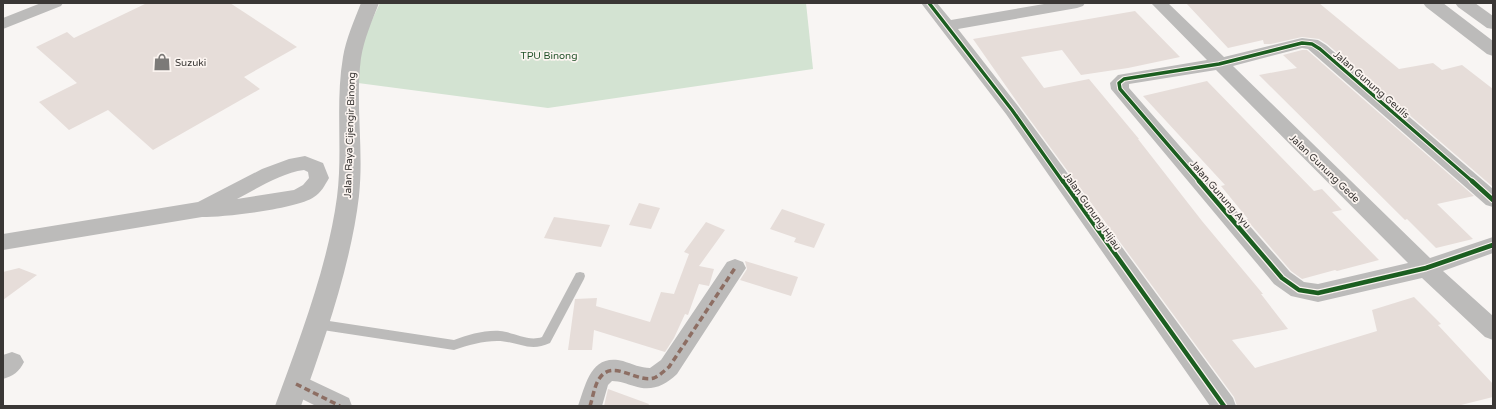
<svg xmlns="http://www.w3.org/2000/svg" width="1496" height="409" viewBox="0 0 1496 409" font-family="'Varela Round',sans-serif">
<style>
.green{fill:#d3e3d2}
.building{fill:#e6ddd9}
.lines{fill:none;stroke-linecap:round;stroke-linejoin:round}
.service{fill:#bcbbba;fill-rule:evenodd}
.minor{fill:#bcbbba;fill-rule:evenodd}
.tertiary{fill:#bcbbba;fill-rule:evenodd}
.quiet{stroke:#8d6e63;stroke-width:3.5;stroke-dasharray:6 3.5;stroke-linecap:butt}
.cycleway-far1-casing{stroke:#fbf4f0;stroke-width:5.5}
.cycleway-casing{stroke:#fbf4f0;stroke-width:7}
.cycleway-far1{stroke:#1b5e20;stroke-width:3.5}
.cycleway{stroke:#1b5e20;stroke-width:4.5}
.labels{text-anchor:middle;stroke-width:3.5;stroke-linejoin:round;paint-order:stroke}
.park-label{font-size:10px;fill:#225229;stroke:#fbf4f0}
.poi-label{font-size:10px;fill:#3a3735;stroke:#fbf4f0;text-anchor:start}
.street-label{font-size:10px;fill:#3a3735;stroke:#fbf4f0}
</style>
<rect width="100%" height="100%" fill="#f8f5f3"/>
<path class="green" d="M380 3H806L813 69 548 108 358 83 362 41Z"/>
<path class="building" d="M147 3H230L297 47 244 77 260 89 153 150 108 110 69 130 39 102 77 83 36 47 67 32 74 38Z
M1186 3H1319L1399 69 1433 63 1442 70 1462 65 1493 89V187L1327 44 1319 39 1302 37 1271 44H1264L1263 40 1228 48Z
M1135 11 1180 57 1128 68 1081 75 1062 50 1021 57 1044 88 1089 79 1139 139H1138L1202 221 1263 294H1261L1288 329 1232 340 1255 368 1377 331 1372 310 1414 297 1441 324 1438 325 1493 384V397L1457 406H1237L1234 397 1022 109 973 39Z
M1302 50H1307L1474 196 1437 204 1473 239 1436 248 1407 219 1405 220 1259 75 1297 68 1283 55Z
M1207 81 1314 191 1322 189 1342 210 1332 212 1379 260 1337 271 1335 270 1302 279 1291 271 1246 219H1248L1221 186 1225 185 1143 96Z
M639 203 660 208 651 229 629 225Z
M782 209 825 224 814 248 794 242 796 238 770 229Z
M554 217 610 225 601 247 544 238Z
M706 222 725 230 699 266 714 269 709 286 699 284 688 315 685 314 674 338 665 352 594 330 592 350H568L575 299 597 298 596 306 650 322 661 292 674 294 689 254 684 252Z
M745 261 798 277 791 296 740 280 747 269Z
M19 268 37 275 3 300V272Z
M608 389 649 404 648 406H604Z"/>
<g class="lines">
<path class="service" d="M580 272 584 273 585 276 584 279 550 343C529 353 518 341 497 341 483 341 468 345 454 350L316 329 312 327 310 324 312 321 316 319 454 340C468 335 484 330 500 331 513 332 528 342 542 337L576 273Z"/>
<path class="minor" d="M41 3H63L61 6 3 29V18Z
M921 3H937L951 20 1050 3H1085L1083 6 1077 8 958 29 1018 106 1233 398 1236 406H1210L1006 114Z
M1151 3H1168L1224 57 1302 38 1318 40 1326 45 1493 189V207L1486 205 1308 49 1302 48 1233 66 1430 258 1493 237V253L1443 271 1493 316V340L1485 337 1422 278 1318 302 1291 296 1274 284 1111 89 1110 83 1118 75 1207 60ZM1216 70 1408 263 1318 284 1304 282 1290 272 1129 88V84Z
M305 156 323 163 329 178C325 185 321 193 314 197 297 209 225 217 202 217L3 250V234L198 202 262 169 289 159ZM304 170 308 172 309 178 303 185 294 190 237 199C258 188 281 173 304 170Z
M735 259 743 262 746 268 677 374C664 386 651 392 634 386 627 384 620 381 612 381L608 385 602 406H578C586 384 591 353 623 361 632 364 641 368 650 368L661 360 727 262Z
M12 352 20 355 24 362C19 372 13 376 3 379V355Z
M296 373 349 398 352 406H316L288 392 284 384 288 376Z"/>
<path class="tertiary" d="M361 3H379C372 21 364 39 361 58 355 104 364 150 359 196 351 265 324 341 301 406H275C299 341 328 265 337 197 343 151 335 104 343 57 346 39 354 21 361 3Z
M1423 3H1443L1493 41V56L1487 54 1426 7Z
M1455 3H1475L1493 16V29L1487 28 1458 7Z"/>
<path class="quiet" d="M296 384 340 406
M590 406C593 397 594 387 599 379 612 358 636 383 654 378 659 376 664 371 669 367L735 268"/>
<g class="cycleway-far1-casing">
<path id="cycleway-far1" d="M929 3 1012 110 1063 182
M1200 182 1120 89 1119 83 1124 79 1219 64 1302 43 1312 44 1320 49 1473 182"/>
</g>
<g class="cycleway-casing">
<path id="cycleway" d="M1063 181 1224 406
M1199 181 1282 278 1299 290 1318 293 1426 268 1493 245
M1472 181 1493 200"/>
</g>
<use href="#cycleway-far1" class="cycleway-far1"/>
<use href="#cycleway" class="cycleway"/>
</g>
<defs>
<g id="shop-bare" transform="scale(1.38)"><path d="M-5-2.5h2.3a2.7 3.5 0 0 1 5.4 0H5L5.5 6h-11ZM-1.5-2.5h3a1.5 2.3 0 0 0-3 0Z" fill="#7c7a78" stroke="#fbf4f0" stroke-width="2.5" paint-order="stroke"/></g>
</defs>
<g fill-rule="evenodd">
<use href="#shop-bare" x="162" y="62"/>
</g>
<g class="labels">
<g class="park-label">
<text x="549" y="59">TPU Binong</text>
</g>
<g class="poi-label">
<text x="175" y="66">Suzuki</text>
</g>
<g class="street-label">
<text transform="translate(1372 84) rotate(41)" y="4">Jalan Gunung Geulis</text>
<text transform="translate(349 135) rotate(-88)" y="4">Jalan Raya Cijengir Binong</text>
<text transform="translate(1325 168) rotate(44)" y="4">Jalan Gunung Gede</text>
<text transform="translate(1221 194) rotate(49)" y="4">Jalan Gunung Ayu</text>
<text transform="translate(1093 211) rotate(55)" y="4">Jalan Gunung Hijau</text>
</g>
</g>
<rect width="1496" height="409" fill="none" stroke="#3a3735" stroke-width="8"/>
</svg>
